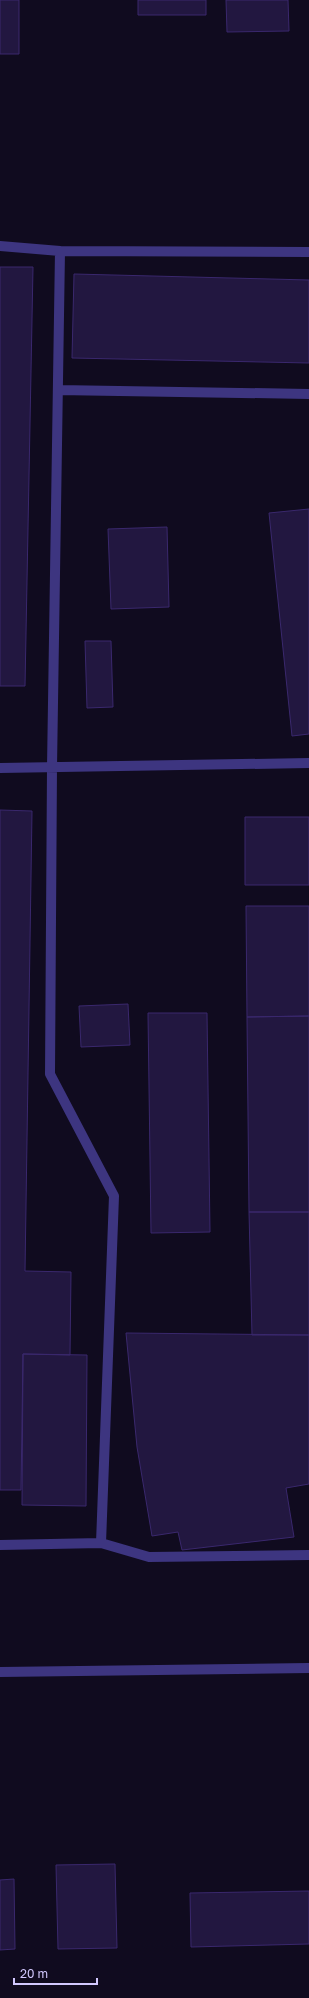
<svg xmlns="http://www.w3.org/2000/svg" width="309" height="1998" viewBox="0 0 309 1998" font-family="'Golos Text',sans-serif">
<style>
.building{fill:#221740;stroke:#3a286d}
.lines{fill:none;stroke-linecap:round;stroke-linejoin:round}
.service{stroke:#3d3580;stroke-width:10}
</style>
<rect width="100%" height="100%" fill="#100b1f"/>
<path class="building" d="M0 0H19V54H0Z
M138 0H206V15H138Z
M226 0H288L289 31 227 32Z
M0 267H33L25 686H0Z
M74 274 309 280V363L72 358Z
M309 509V734L292 736 269 513Z
M167 527 169 607 111 609 108 529Z
M85 641H111L113 707 87 708Z
M0 810 32 811 25 1271 71 1272 70 1355 23 1354 21 1490H0Z
M245 817H309V885H245Z
M246 906H309V1016L247 1017Z
M128 1004 130 1045 81 1047 79 1006Z
M148 1013H207L210 1232 151 1233Z
M309 1016V1212H249L247 1017Z
M249 1212H309V1335H252Z
M126 1333 309 1335V1484L286 1488 294 1537 182 1550 178 1532 152 1536 137 1447Z
M23 1354 87 1355 86 1506 22 1505Z
M115 1864 117 1948 58 1949 56 1865Z
M14 1879 15 1949 0 1950V1880Z
M309 1891V1944L191 1947 190 1893Z"/>
<g class="lines">
<path class="service" d="M0 246 60 251 52 767 50 1074 114 1196 101 1543 0 1545
M60 251 309 252
M58 390 309 394
M0 768 309 763
M101 1543 149 1557 309 1555
M0 1672 309 1668"/>
</g>
<path d="M14 1978v6h83v-6" fill="none" stroke="#d3c9ff" stroke-width="2"/>
<text x="20" y="1978" font-size="12" fill="#d3c9ff" stroke="#100b1f" stroke-width="3" paint-order="stroke">20 m</text>
</svg>
